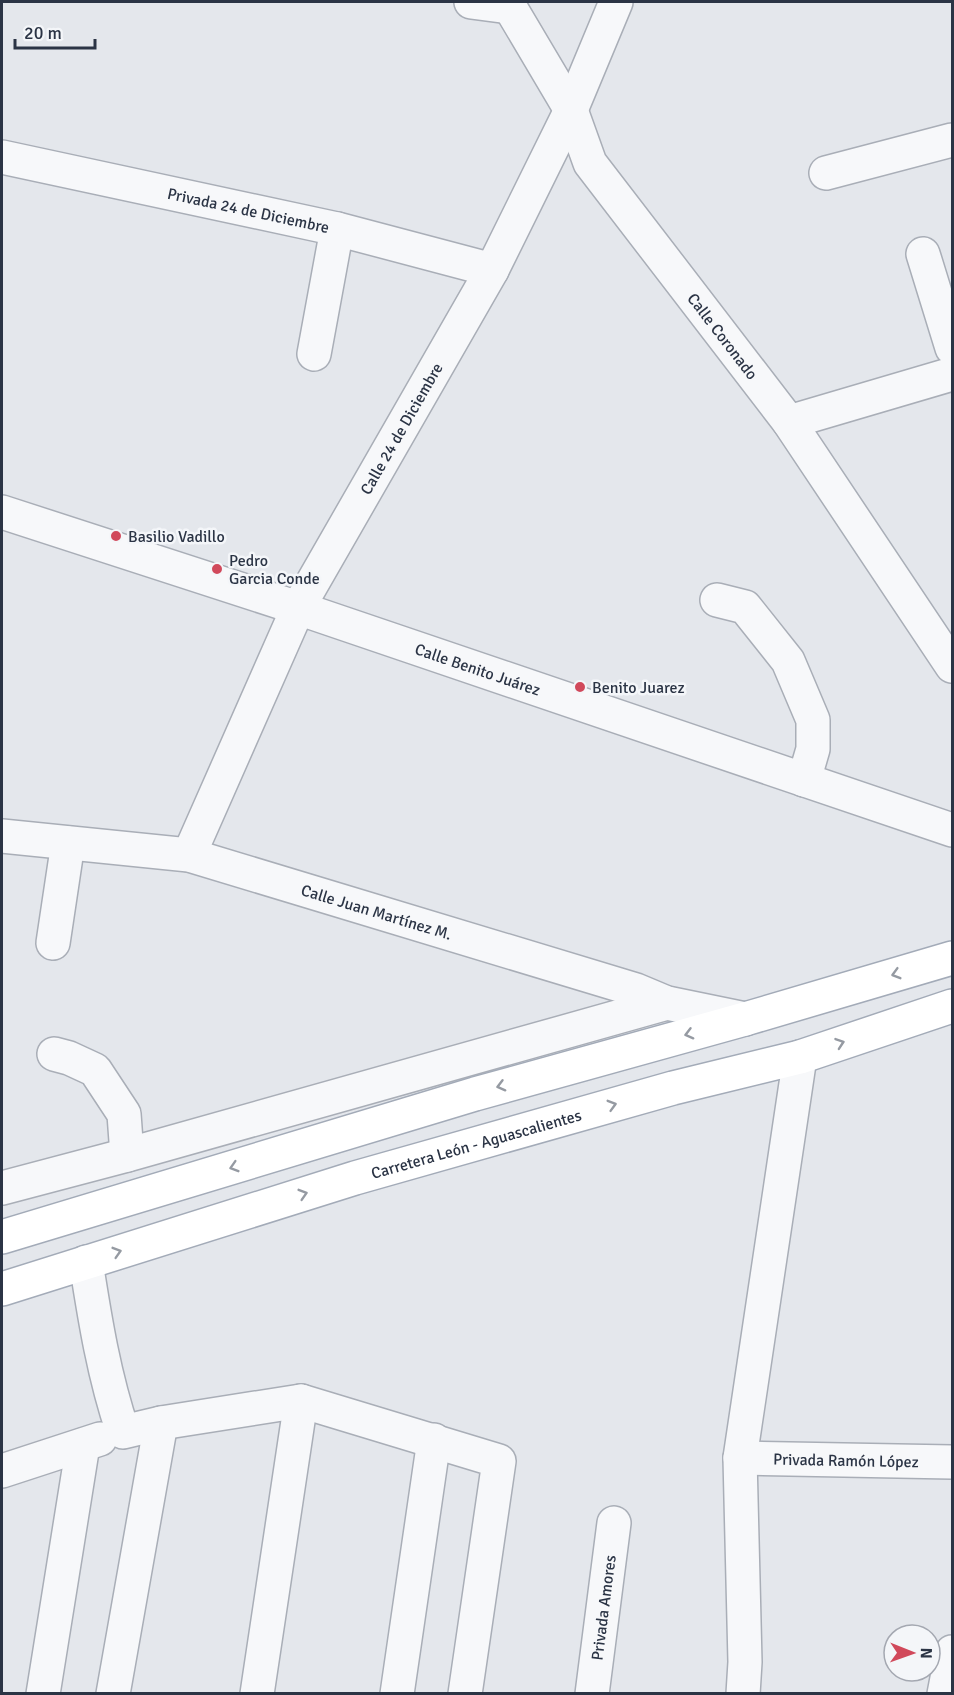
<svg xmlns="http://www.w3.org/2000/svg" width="954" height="1695" viewBox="0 0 954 1695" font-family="Signika,sans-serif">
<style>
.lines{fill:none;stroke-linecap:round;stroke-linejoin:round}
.minor-casing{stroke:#a9aeb7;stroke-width:36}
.major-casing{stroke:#a3abb8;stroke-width:36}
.minor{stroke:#f7f8fa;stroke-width:33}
.major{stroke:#fff;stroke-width:33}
.oneway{stroke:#959aa2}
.poi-dot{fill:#d1495b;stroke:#f4f6f9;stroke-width:2}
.labels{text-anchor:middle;stroke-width:5;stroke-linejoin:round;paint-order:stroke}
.street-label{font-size:16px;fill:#2b3445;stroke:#f4f6f9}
.poi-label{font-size:16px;fill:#2b3445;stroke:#f4f6f9;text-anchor:start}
</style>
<rect width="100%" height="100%" fill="#e4e7ec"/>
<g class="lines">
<g class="minor-casing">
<g id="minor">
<path d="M471 2 509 7"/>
<path id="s1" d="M507 2 571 110 590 163 789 422 952 666"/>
<path id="s2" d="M2 157 337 229 492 270"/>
<path d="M826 173 952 140"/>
<path d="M923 254 952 348"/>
<path d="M314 354 337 229"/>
<path d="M789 422 952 374"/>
<path id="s3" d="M2 512 298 608 952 830"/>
<path d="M717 600 745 607 788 661 813 720V749L804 780"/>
<path id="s4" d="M2 836 189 855 636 990 667 1003 745 1019"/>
<path id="s5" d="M189 855 298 608 492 270 571 110 616 2"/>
<path d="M53 943 68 843"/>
<path d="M54 1054 69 1058 95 1070 124 1114 127 1155"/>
<path d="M2 1188 127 1155 667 1003"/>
<path d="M86 1262C95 1320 104 1376 123 1432L161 1423 301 1401 499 1461 465 1694"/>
<path id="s6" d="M740 1458 952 1462"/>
<path d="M2 1471 100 1439"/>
<path d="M43 1694 83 1445"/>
<path d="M113 1694 161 1423"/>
<path d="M257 1694 301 1401"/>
<path d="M397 1694 434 1440"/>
<path id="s7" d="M592 1694 614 1523"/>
<path d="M743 1694 745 1662 740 1458 800 1057"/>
<path d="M944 1694 952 1652"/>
</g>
</g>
<g class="major-casing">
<g id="major">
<path d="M2 1237 475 1094 745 1019 952 958"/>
<path id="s8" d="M2 1289 355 1178 673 1088 800 1057 952 1006"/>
</g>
</g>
<use href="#minor" class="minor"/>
<use href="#major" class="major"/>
</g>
<defs><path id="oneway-chevron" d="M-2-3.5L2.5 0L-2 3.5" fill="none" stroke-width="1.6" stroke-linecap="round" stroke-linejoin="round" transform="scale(1.5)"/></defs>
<g class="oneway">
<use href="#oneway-chevron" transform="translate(896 974) rotate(164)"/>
<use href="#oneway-chevron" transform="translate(689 1034) rotate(165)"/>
<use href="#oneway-chevron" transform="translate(840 1043) rotate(-19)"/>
<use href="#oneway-chevron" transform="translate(501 1086) rotate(165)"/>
<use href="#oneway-chevron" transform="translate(612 1105) rotate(-16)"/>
<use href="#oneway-chevron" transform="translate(234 1167) rotate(163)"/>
<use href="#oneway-chevron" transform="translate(303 1194) rotate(-17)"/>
<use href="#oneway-chevron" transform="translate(117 1252) rotate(-17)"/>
</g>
<g class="poi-dot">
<circle cx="116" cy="536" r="6"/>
<circle cx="217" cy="569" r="6"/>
<circle cx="580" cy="687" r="6"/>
</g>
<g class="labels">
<g class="street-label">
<text dy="6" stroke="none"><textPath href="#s2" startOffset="252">Privada 24 de Diciembre</textPath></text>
<text dy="6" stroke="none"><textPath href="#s1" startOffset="400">Calle Coronado</textPath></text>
<text dy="6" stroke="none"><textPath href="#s5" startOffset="477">Calle 24 de Diciembre</textPath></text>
<text dy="6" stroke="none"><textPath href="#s3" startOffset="501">Calle Benito Juárez</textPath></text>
<text dy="6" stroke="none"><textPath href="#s4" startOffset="384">Calle Juan Martínez M.</textPath></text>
<text dy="6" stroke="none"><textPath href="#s8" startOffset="496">Carretera León - Aguascalientes</textPath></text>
<text dy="6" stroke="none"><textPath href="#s6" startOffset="106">Privada Ramón López</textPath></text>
<text dy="6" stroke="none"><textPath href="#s7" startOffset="87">Privada Amores</textPath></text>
</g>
<g class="poi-label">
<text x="128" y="542">Basilio Vadillo</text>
<text x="229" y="566">Pedro<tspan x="229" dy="18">Garcia Conde</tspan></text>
<text x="592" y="693">Benito Juarez</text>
</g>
</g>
<rect width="954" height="1695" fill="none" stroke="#2b3445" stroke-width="6"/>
<g transform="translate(912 1653) rotate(91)"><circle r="28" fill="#f4f6f9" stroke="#a4a8b1" stroke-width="1.5"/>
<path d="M0-4.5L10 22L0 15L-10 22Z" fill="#d1495b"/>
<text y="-9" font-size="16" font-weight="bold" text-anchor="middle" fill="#2b3445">N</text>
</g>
<path d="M15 39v9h80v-9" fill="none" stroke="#2b3445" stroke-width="3"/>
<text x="24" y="39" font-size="18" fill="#2b3445" stroke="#f4f6f9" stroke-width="4.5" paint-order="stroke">20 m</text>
</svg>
